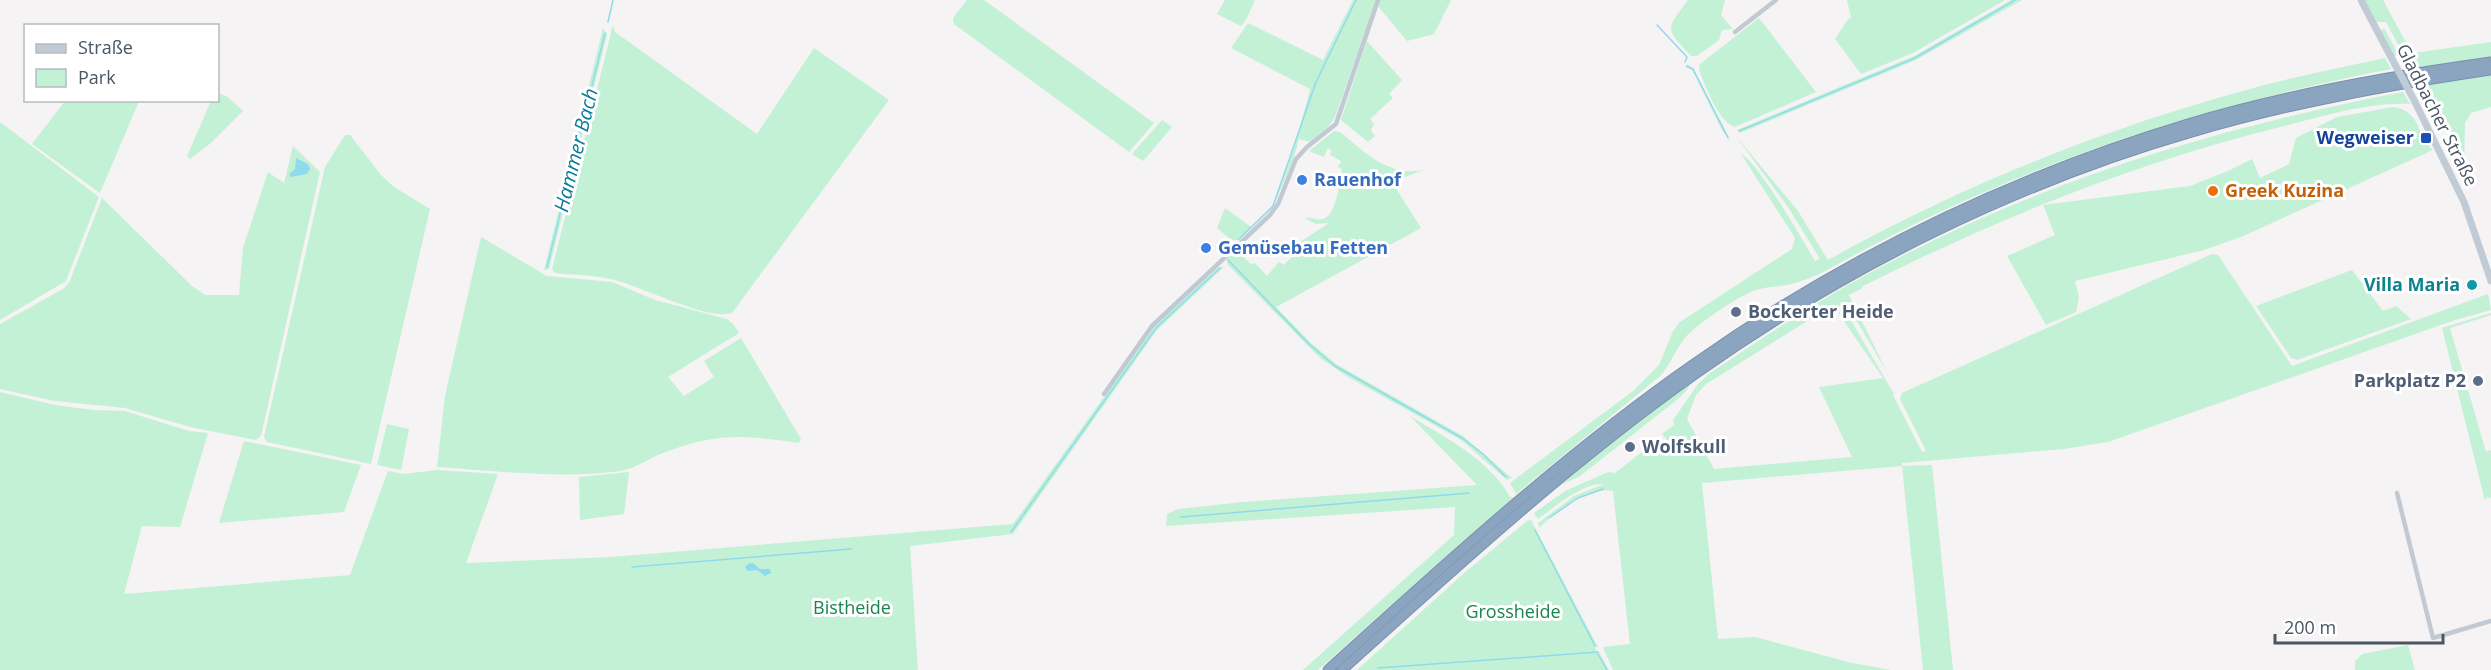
<svg xmlns="http://www.w3.org/2000/svg" width="2491" height="670" viewBox="0 0 2491 670" font-family="'Open Sans',sans-serif">
<style>
.green{fill:#c3f1d5;fill-rule:evenodd}
.water{fill:#90daee}
.lines{fill:none;stroke-linecap:round;stroke-linejoin:round}
.stream{stroke:#90daee;stroke-width:1.5}
.highway-casing{stroke:#7690ad;stroke-width:11}
.street{stroke:#c1cad2;stroke-width:4.5}
.secondary{stroke:#c1cbd6;stroke-width:7}
.highway{stroke:#8ba5c1;stroke-width:9}
.secondary-bridge{stroke:#c1cbd6;stroke-width:7}
.transit-dot{fill:#1a4fb4;stroke:#fff;stroke-width:2}
.shop-dot{fill:#3f7fe0;stroke:#fff;stroke-width:2}
.food-dot{fill:#e8710a;stroke:#fff;stroke-width:2}
.culture-dot{fill:#0f9aa8;stroke:#fff;stroke-width:2}
.service-dot{fill:#5c6f8a;stroke:#fff;stroke-width:2}
.labels{text-anchor:middle;stroke-width:6;stroke-linejoin:round;paint-order:stroke}
.street-label{font-size:18px;fill:#4a5661;stroke:#fff}
.transit-label{font-size:18px;font-weight:bold;fill:#164399;stroke:#fff;text-anchor:end}
.shop-label{font-size:18px;font-weight:bold;fill:#366cbe;stroke:#fff;text-anchor:start}
.food-label{font-size:18px;font-weight:bold;fill:#c56008;stroke:#fff;text-anchor:start}
.culture-label{font-size:18px;font-weight:bold;fill:#0d838f;stroke:#fff;text-anchor:end}
.service-label{font-size:18px;font-weight:bold;fill:#4e5e75;stroke:#fff;text-anchor:start}
.park-label{font-size:18px;fill:#17864f;stroke:#fff}
.water-label{font-size:20px;font-style:italic;fill:#0c7c9b;stroke:#fff}
</style>
<rect width="100%" height="100%" fill="#f5f3f3"/>
<path class="green" d="M967 0H984L1154 123 1129 152 954 24 953 18Z
M1225 0H1255L1247 18 1241 26 1217 14Z
M1353 0H1376L1335 117 1329 126 1310 142 1299 139 1293 161 1272 209 1239 240H1231L1217 228 1225 208 1251 227 1273 206 1278 192 1297 138 1310 89 1231 48 1248 23 1323 60Z
M1380 0H1451L1434 34 1407 41 1378 6 1366 40 1402 80 1389 94 1393 98 1370 119 1374 124 1371 130 1375 136 1368 142 1341 120Z
M1688 0H1725L1721 15 1733 29 1722 30 1719 40 1697 56H1691C1665 28 1665 31 1688 0Z
M1847 0H2005L1913 53 1861 74 1835 39 1848 19 1851 18Z
M2011 0H2022L1916 60 1740 133 1737 130 1914 56Z
M2364 0H2383L2410 50 2400 48 2386 22H2376Z
M1759 18 1816 92 1735 127C1719 123 1705 85 1699 70L1700 64Z
M613 25 615 32 757 134 814 48 889 100 732 313C709 322 637 284 611 279 593 275 574 275 555 273L552 269Z
M603 28 607 35 549 269 544 270Z
M2384 28 2399 55 2491 42V59L2407 70 2399 55 2394 56 2381 31Z
M2385 58 2391 69C2192 108 2007 169 1829 269 1818 275 1804 281 1791 284 1780 287 1768 286 1756 290 1740 295 1695 325 1685 338 1675 350 1671 364 1660 376L1516 494 1510 483 1633 391 1659 365 1673 331 1680 322 1792 249 1795 238 1741 154C1759 163 1802 240 1815 261L1820 259 1788 207 1735 135 1798 211 1828 260C1965 184 2110 126 2261 86 2302 75 2344 67 2385 58Z
M1688 65 1693 69 1730 139 1723 132 1692 70 1685 67Z
M2491 75V107L2471 113 2465 123 2464 167 2441 110 2425 104 2415 86Z
M2403 92 2410 104C2367 102 2321 117 2280 127 2132 164 1999 218 1863 286L1861 289 1849 295 1887 372 1846 303 1842 305 1894 394 1893 395 1922 452 1926 451 1900 399 1902 393 2212 254 2218 255 2292 366 2488 294 2491 310 2455 320 2108 442 2064 449 1902 463V466L1932 465 1953 670H1923L1902 466 1702 483 1718 639 1755 637 1852 663 1891 670H1613L1603 647 1630 644 1613 491C1590 485 1555 512 1539 528L1538 523 1574 496 1604 484C1582 483 1556 506 1538 519L1534 513 1565 491 1608 472 1615 473 1656 441 1661 446 1668 441 1662 434 1674 425 1673 420 1698 384 1710 373C1761 339 1811 305 1864 276 2037 182 2211 129 2403 92ZM1833 305 1883 378 1819 387 1852 457 1714 469 1687 419 1696 395 1706 384Z
M218 93 228 97 243 111 211 143 190 159 187 156 211 101 218 100Z
M65 101H139L100 193 32 144Z
M2393 107C2412 109 2419 124 2422 139L2433 150 2241 237 2204 250 2075 281 2079 297 2076 312 2046 325 2007 256 2055 235 2043 205 2190 186 2228 171 2252 159 2260 178 2289 164 2296 138 2337 117Z
M1162 120 1172 127 1143 161 1132 154Z
M0 122 99 197 66 281 0 320Z
M1334 131 1340 132C1365 152 1388 177 1423 170L1392 182 1421 228 1276 307 1311 343 1336 364 1463 436 1512 478 1507 480 1461 440 1348 377 1320 358 1227 264V258L1236 250 1251 264 1255 263 1267 276 1279 262 1284 265 1303 245 1300 242 1329 223 1316 224 1305 218C1311 216 1316 221 1323 219 1336 216 1340 182 1342 169L1337 166 1340 164 1341 161 1330 155 1331 150 1328 148 1324 157 1309 151Z
M345 135H350L381 175 394 187 430 209 371 464 267 442 264 437 325 167Z
M293 146 320 172 261 436 256 440 190 427 125 408 55 401 0 389V324L63 289 69 283 102 198 192 286 205 295H239L243 248 268 172 284 183Z
M481 237 547 276 612 282 655 300 727 319 733 324 739 333 668 377 684 396 714 377 704 361 741 338 801 439 799 443C744 435 717 432 663 453 650 458 636 468 621 471 561 479 498 471 437 467L445 396Z
M1218 267H1224L1157 330 1013 534 910 546 918 670H0V392L55 405 93 410 125 411 189 431 208 433 180 527 142 526 124 594 350 575 388 471 404 474 437 470 498 474 466 563 611 557 1013 524 1154 327Z
M2352 270 2383 311 2396 306 2411 319 2297 360 2291 358 2256 306Z
M2491 313V315L2450 328 2486 452 2491 450V498L2487 497 2485 501 2442 328Z
M1691 382 1687 390 1678 399 1580 476 1563 484 1593 457Z
M1410 416C1446 438 1489 459 1510 497H1514L1318 670H1303L1454 535 1455 507 1166 526 1167 514 1178 509 1243 502 1477 485Z
M387 424 409 429 401 470 377 465Z
M244 441 361 465 344 512 219 523Z
M629 472 624 514 580 520 579 477Z
M1531 520 1598 647H1595L1596 651 1599 652 1609 670H1357L1463 574 1527 521Z
M2408 645 2415 670H2355V661L2362 654Z"/>
<path class="water" d="M296 158 308 164 310 169 307 174 291 177 289 174 295 169Z
M753 563 760 569H770L771 573 765 576 757 570 748 571 745 567 748 564Z"/>
<g class="lines">
<path class="stream" d="M608 22 613 0
M1657 25 1687 57 1685 62
M1687 66 1693 69 1728 138
M1739 131 1915 58 2015 0
M1239 239 1273 206 1316 82 1356 0
M1228 260 1309 344 1335 366 1462 438 1483 454 1506 477
M547 267 605 33
M1181 517 1469 493
M1549 518 1578 498 1603 489
M1535 530 1595 646
M1011 532 1156 328 1220 268
M632 567 851 549
M1598 654 1607 670
M1378 668 1598 652"/>
<g class="highway-casing">
<path id="highway" d="M1328 670C1445 564 1565 454 1694 364 1845 258 2012 177 2188 124 2287 94 2389 76 2491 62
M1342 670C1455 568 1574 459 1698 372 1848 266 2016 183 2192 132 2290 103 2390 85 2491 70"/>
</g>
<path class="street" d="M1735 32 1776 0
M1104 394 1152 326 1270 215 1278 204 1296 159 1307 147 1336 124 1378 0
M2397 493 2433 638 2491 621"/>
<path class="secondary" d="M2361 0 2391 57
M2415 102 2464 202 2491 281"/>
<use href="#highway" class="highway"/>
<path class="secondary-bridge" d="M2391 57 2415 102"/>
</g>
<rect class="transit-dot" x="2420" y="132" width="12" height="12" rx="3"/>
<g class="shop-dot">
<circle cx="1302" cy="180" r="6"/>
<circle cx="1206" cy="248" r="6"/>
</g>
<circle class="food-dot" cx="2213" cy="191" r="6"/>
<circle class="culture-dot" cx="2472" cy="285" r="6"/>
<g class="service-dot">
<circle cx="1736" cy="312" r="6"/>
<circle cx="2478" cy="381" r="6"/>
<circle cx="1630" cy="447" r="6"/>
</g>
<g class="labels">
<g class="street-label">
<text transform="translate(2437 115) rotate(63)" y="6">Gladbacher Straße</text>
</g>
<g class="transit-label">
<text x="2414" y="144">Wegweiser</text>
</g>
<g class="shop-label">
<text x="1314" y="186">Rauenhof</text>
<text x="1218" y="254">Gemüsebau Fetten</text>
</g>
<g class="food-label">
<text x="2225" y="197">Greek Kuzina</text>
</g>
<g class="culture-label">
<text x="2460" y="291">Villa Maria</text>
</g>
<g class="service-label">
<text x="1748" y="318">Bockerter Heide</text>
<text x="2466" y="387" text-anchor="end">Parkplatz P2</text>
<text x="1642" y="453">Wolfskull</text>
</g>
<g class="park-label">
<text x="852" y="614">Bistheide</text>
<text x="1513" y="618">Grossheide</text>
</g>
<g class="water-label">
<text transform="translate(576 150) rotate(-76)" y="7">Hammer Bach</text>
</g>
</g>
<rect x="24" y="24" width="195" height="78" fill="#ffffff" stroke="#b7bbc0" stroke-width="1.5"/>
<rect x="36" y="44" width="30" height="9" fill="#c1cbd6" stroke="#b7bbc0" stroke-width="1.5"/>
<text x="78" y="54" font-size="18" fill="#4a5661">Straße</text>
<rect x="36" y="69" width="30" height="18" fill="#c3f1d5" stroke="#b7bbc0" stroke-width="1.5"/>
<text x="78" y="84" font-size="18" fill="#4a5661">Park</text>
<path d="M2275 634v9h168v-9" fill="none" stroke="#4a5661" stroke-width="3"/>
<text x="2284" y="634" font-size="18" fill="#4a5661" stroke="#ffffff" stroke-width="4.5" paint-order="stroke">200 m</text>
</svg>
